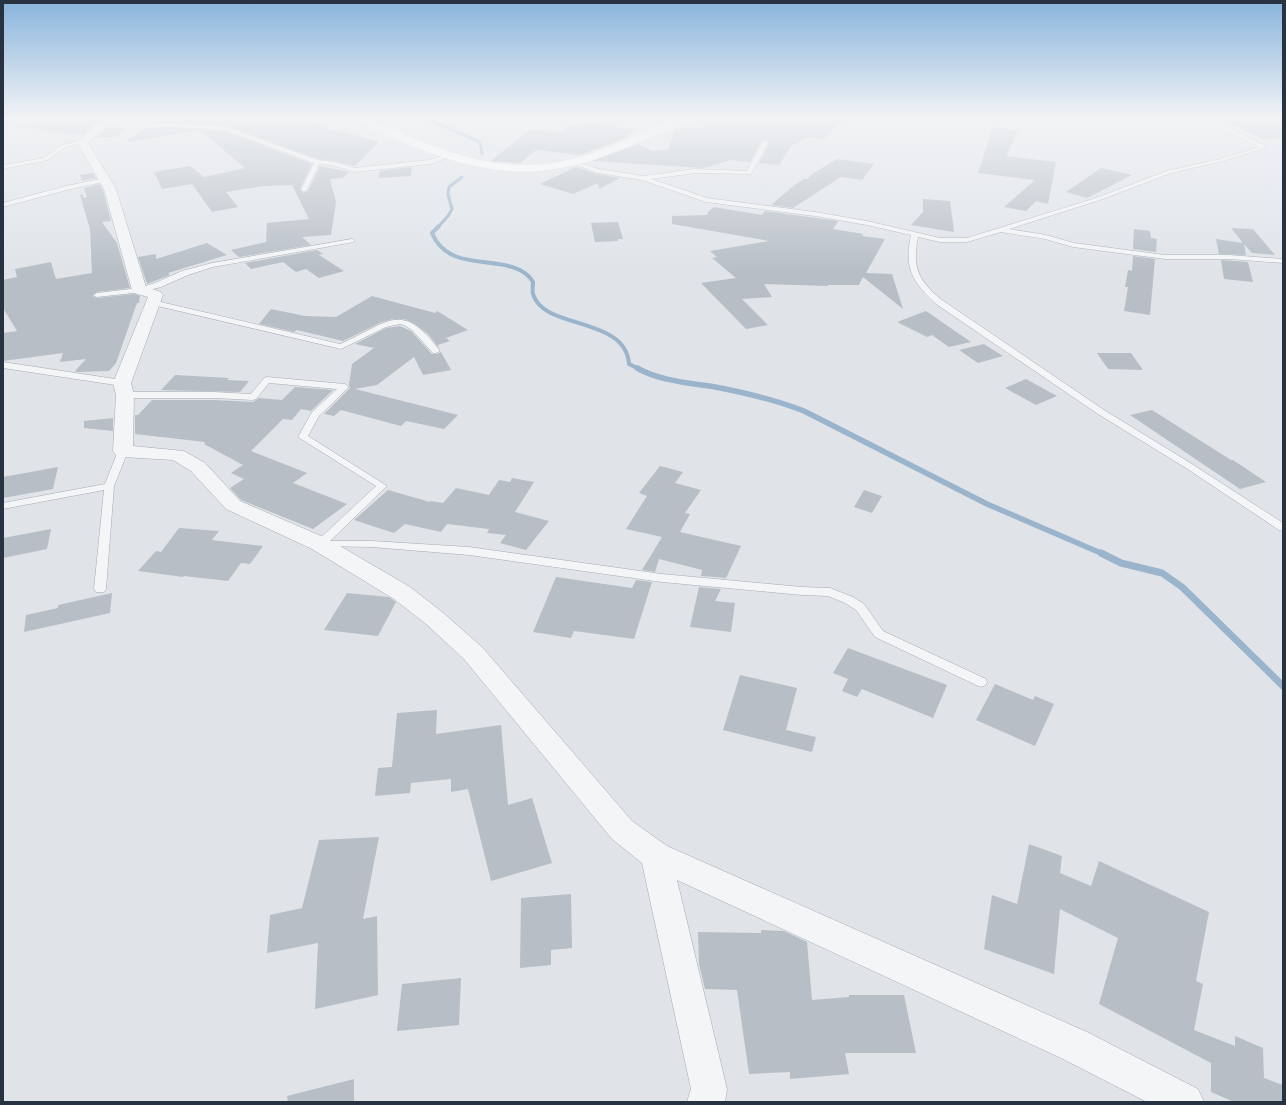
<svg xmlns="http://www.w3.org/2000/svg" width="1286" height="1105" viewBox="0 0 1286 1105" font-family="'Open Sans',sans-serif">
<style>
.built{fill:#ced3db}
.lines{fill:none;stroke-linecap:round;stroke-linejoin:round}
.stream-far3{stroke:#99b4cb;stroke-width:3}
.stream-far2{stroke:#99b4cb;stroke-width:4}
.stream-far1{stroke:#99b4cb;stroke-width:5.5}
.stream{stroke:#99b4cb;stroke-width:7}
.building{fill:#b7bec6}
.lane-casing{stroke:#a5abb3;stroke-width:1}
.street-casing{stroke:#a5abb3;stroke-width:1}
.lane{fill:#f3f5f7;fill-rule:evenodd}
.street{fill:#f3f5f7;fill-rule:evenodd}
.secondary{fill:#fff;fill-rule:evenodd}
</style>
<rect width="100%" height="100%" fill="#e0e4e9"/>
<path class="built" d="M3 117H116L68 135 3 126Z"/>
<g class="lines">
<path class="stream-far3" d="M427 117 436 123 480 142 482 154
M438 227 448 216 452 209 448 194 449 187 462 177"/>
<path class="stream-far2" d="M439 226 432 233C450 278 513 249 533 282 533 286 532 290 533 294 543 330 626 316 629 364L639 369"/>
<path class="stream-far1" d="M637 368C660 381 689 383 715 387 747 393 773 399 804 411L987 504 1103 554"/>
<path class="stream" d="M1101 553 1121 563 1162 573 1182 587 1283 686"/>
</g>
<path class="building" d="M33 117H97L106 118 97 122 83 135 33 127Z
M167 117H220V119L243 121 258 117 276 120 302 117 312 123H317L332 131 335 130 379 142 355 166 335 161 318 159 227 126 159 122Z
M723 117H846L824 139 805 137 797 144H793L779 165 759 163 769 144 766 140 761 142 750 162 731 160 704 168 592 161 638 144 652 151 668 149 675 129 701 128 711 120 723 121Z
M1283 119V138L1263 139 1224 121Z
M612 122 617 128 634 129 626 138 580 155 536 150 520 163 491 161 529 130 563 132 567 126Z
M993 127 1018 131 1006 156 1056 162 1048 204 1036 201 1026 211 1004 207 1035 180 978 173Z
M107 128H127L117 137H97Z
M148 128H173L200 130 128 142 127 140Z
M200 130 225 131 312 164 300 189 303 193 308 191 320 166 349 172 343 178 330 179 336 202 331 235 302 237 311 245 239 257 231 250 266 242 267 223 309 219 292 185 264 186 226 192 238 207 212 212 192 184 162 189 154 172 190 166 204 177 245 168Z
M837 159 874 164 862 180 841 177 793 208 771 205 797 183 804 179H807L812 174Z
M412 167 411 176 378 178 380 171Z
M576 167 597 174 620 178 599 189 598 183 573 194 540 184Z
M1101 168 1132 175 1087 198 1066 192Z
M93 173 96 178 82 181 80 175Z
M100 184 103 190 111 221 102 222 117 243 130 288 97 292 92 296 97 298 134 294 140 296 139 303H137L116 363 109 371 77 372 75 371 86 359 60 362 63 353 3 361V333L17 331 3 308V280L17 277 15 269 51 262 56 279 92 273 90 229 80 195 82 194 84 198 87 197 84 188Z
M923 199 950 201 954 232 911 225 923 212Z
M714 207 762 215 765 211 838 221 833 229 863 234 862 236 885 239 866 273 892 274 903 309 863 277 859 285H828V286L764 284 772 297 742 299 768 325 746 329 701 283 736 278 712 258 717 257 710 251 769 241 672 224V216L707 215 708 212Z
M618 222 623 239H618V241L595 242 591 223Z
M1231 228 1253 229 1275 255 1252 253 1244 244 1246 255 1219 254 1216 239 1243 243Z
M1134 229 1150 231 1151 238 1157 239 1156 252 1133 249Z
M207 243 227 255 168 273 170 275 147 284 138 257 156 254V259Z
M317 250 323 254 319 255 344 271 319 278 306 269 296 272 283 262 251 269 245 263Z
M1133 256 1155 259 1150 315 1124 311 1128 287H1125L1128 270 1132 271Z
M1221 260 1248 262 1253 282 1224 279Z
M372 296 435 313 437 311 468 330 446 338 450 341 438 345 439 348 428 334 415 324 404 319H393L382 322 343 341 297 330 294 332 259 324 271 309 305 316 336 317Z
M926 311 971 342 949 347 932 335 927 337 897 322Z
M400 326 411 331 432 354H437L441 352 451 370 423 375 414 357 377 385 355 389 458 415 444 429 406 421 401 426 341 410 334 416 324 414 350 388 349 385 352 364 374 348 355 344 386 328Z
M984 344 1003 356 978 363 959 350Z
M1097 353H1131L1143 370 1108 369Z
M175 375 229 378 227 380 249 381 240 392 161 390Z
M1026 379 1057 396 1036 405 1005 388Z
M295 387 333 390 311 411 301 409 292 420 283 419 251 451 307 473 293 483 347 504 313 529 241 500 230 488 244 479 231 473 243 465 204 444 205 442 135 434V415H138L152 400H214L253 402 259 398 282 400Z
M1152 410 1231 460H1233L1266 482 1240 489 1130 415Z
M113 418V431L84 428V421Z
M660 466 683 472 675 483 701 490 685 513 690 514 680 532 741 546 726 578 701 576 702 570 659 559 655 572 642 570 662 537 626 529 647 496 639 493Z
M58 467 53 489 3 498V477Z
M512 478 534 482 515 512 549 521 526 550 500 543 506 535 487 533 489 529 447 524 441 532 405 524 394 533 354 520 388 490 430 502 431 501 443 503 456 488 489 495 499 480 510 482Z
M864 490 882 496 872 513 854 507Z
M179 528 219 531 212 540 263 546 250 564 241 563 228 581 184 576 183 577 138 571 156 551 161 552Z
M51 529 47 549 3 558V538Z
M556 577 632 588 636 580 652 582 634 639 574 631 571 638 533 632Z
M699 587 721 589 715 601 735 603 731 632 690 627Z
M112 593 110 613 24 632 26 615 58 608V605Z
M347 593 389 597 396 602 378 636 324 630Z
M848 648 947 685 933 718 862 689 857 697 842 691 848 679 833 673Z
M740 675 797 688 786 730 816 737 812 752 723 730Z
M995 684 1033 700 1035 696 1054 704 1035 746 976 720Z
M437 710 436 734 501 725 508 805 532 798 552 863 491 881 468 789 451 792V779L411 783 410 793 375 796 378 768 392 767 397 713Z
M379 837 363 919 377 916 378 995 315 1009 318 943 267 953 270 915 302 908 319 840Z
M1029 844 1062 856 1060 873 1091 886 1099 861 1209 912 1196 981 1203 984 1194 1030 1235 1046V1036L1263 1048 1264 1078 1283 1085V1102H1234L1211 1092V1063L1099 1004 1118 938 1060 909 1054 974 984 949 992 895 1017 904Z
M571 894 572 948 551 950V965L520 968 521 898Z
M761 930 784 931 807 942 812 1000 849 997V995H904L916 1053H845L849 1074 790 1079V1072L749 1074 737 990 705 989 699 964 698 932 761 933Z
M461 978 459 1025 397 1031 402 984Z
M354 1079V1102H288L287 1096Z"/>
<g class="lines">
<g class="lane-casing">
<path id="lane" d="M1201 117H1207L1267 147 1223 161 1171 173 1100 200 1009 229 1046 235 1074 243 1165 255H1229L1283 259V263L1229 259H1165L1073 247 1045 239 1001 232 967 242H940L918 237C912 268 918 280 942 300L1104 410 1192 464 1283 523V531L1279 530 1186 468 1098 414 936 304C912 281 904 269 911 235L867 225 815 216 706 202 642 180 598 173 571 163 574 161 599 169 643 176 695 169 747 171 762 143 765 141 768 143 751 174 695 173 651 179 707 198 815 212 867 221 940 238H967L1096 198 1167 171 1220 159 1259 147Z
M102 123H173L226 127 318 160 335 162 355 168 429 160 450 154 453 156 430 164 355 172 334 166 319 164 307 190 304 192 301 190 314 163 225 130 173 127 100 126V124Z
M82 140 85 142 84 143 66 147 48 160 3 169V165L44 158 62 145Z
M105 178 107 179V181L67 190 3 207V203L66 186Z
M352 239 354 240V242L213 267 188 275 161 287 142 292 97 297 93 295 97 293 139 288 155 283 182 271 212 263Z
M149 300H152L340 344C387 324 401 298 440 351L436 353H433L412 330 404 325 400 324 386 327 341 349 149 304Z
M3 362 122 380 126 383 122 386 3 368Z
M267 377 345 384 349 387 319 416 308 436 387 486 330 541H372L469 547 662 574 802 587 830 588 853 597 864 604 883 631 986 679 987 682 986 685 981 687 976 685 875 637 856 610 845 603 828 596 802 595 662 582 469 555 372 547 316 546 315 544 316 542 376 486 298 437 312 412 337 389 269 383 256 399 253 400 214 398H125L121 395 125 392H214L251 394 264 378Z
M123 448 128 451 114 486 106 589 104 592H96L94 589 104 490 3 509V503L105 484 118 451Z"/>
</g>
<g class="street-casing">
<path id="street" d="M114 117H129L128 119 106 127 88 143 116 189 146 287 161 292 163 295 131 383 134 395 133 446 184 451 205 463 240 501 328 539 410 587 442 612 482 647 632 821 667 846 1087 1032 1198 1089 1204 1102H1147L1061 1058 677 880 727 1089 725 1102H687L691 1089 642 863 612 839 464 659 426 624 394 599 312 549 226 509 191 471 173 460 123 457 116 455 113 451 116 395 113 383 148 297 134 293 132 290 104 189 77 142 98 123Z"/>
</g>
<use href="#lane" class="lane"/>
<use href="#street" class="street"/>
<path class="secondary" d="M350 117C374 117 396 132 418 140 453 154 489 166 527 165 558 165 588 156 616 144 637 135 660 121 684 117 690 116 696 117 702 117L701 119C668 128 639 143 607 155 536 182 476 173 408 144 397 139 356 124 350 117Z"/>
</g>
<linearGradient id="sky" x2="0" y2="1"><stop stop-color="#88b4dc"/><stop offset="0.43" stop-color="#f1f3f5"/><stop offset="1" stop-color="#f1f3f5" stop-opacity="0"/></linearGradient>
<rect width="1286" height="272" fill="url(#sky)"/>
<rect width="1286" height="1105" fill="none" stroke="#283341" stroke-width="8"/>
</svg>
